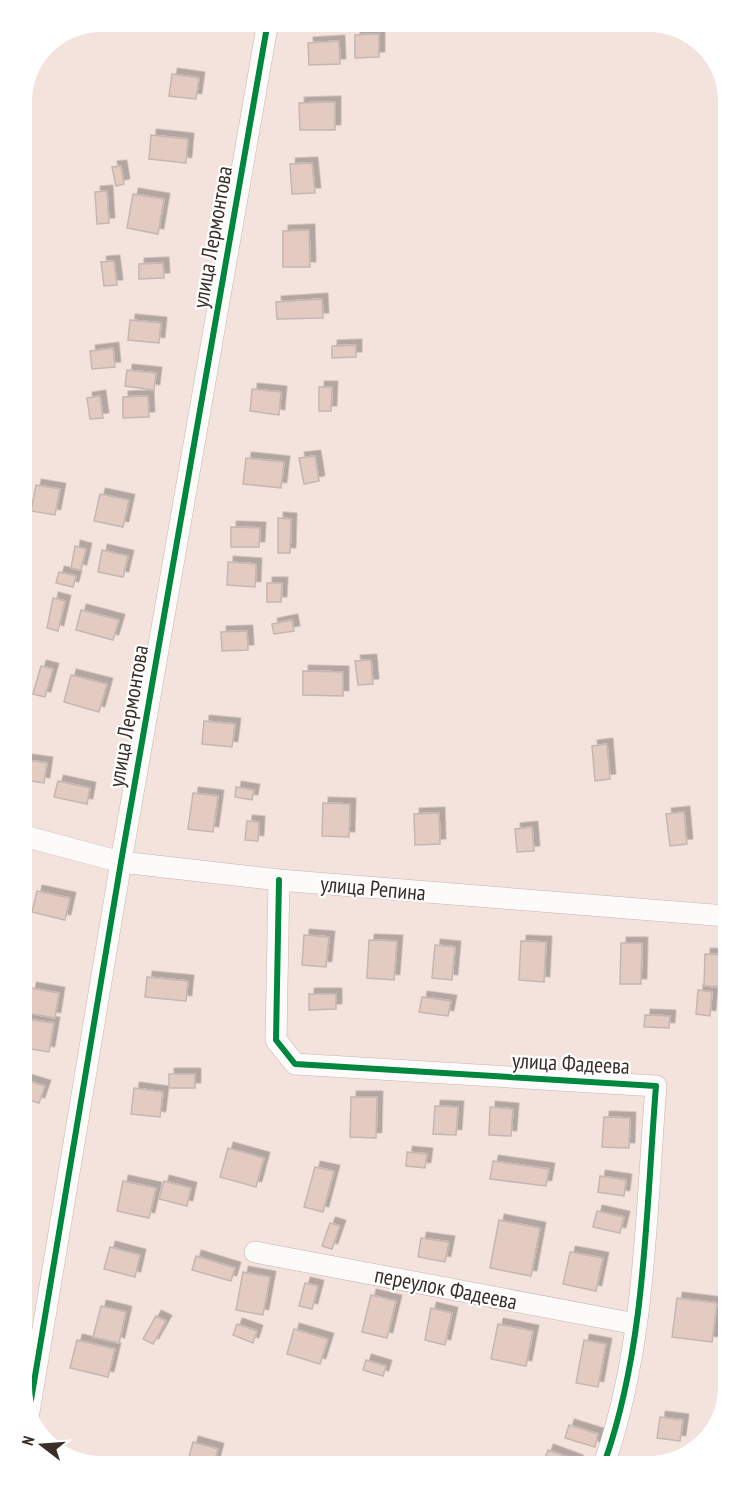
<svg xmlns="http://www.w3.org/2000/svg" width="749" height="1487" viewBox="0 0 749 1487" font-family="'PT Sans Narrow',sans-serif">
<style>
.building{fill:#e3cbc2;stroke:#c4b7b2;stroke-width:1.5;filter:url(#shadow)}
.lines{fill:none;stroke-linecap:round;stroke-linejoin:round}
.minor-casing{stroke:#c4b5b1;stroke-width:22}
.minor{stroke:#fdfbfa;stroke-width:21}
.cycleway-casing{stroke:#fff;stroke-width:10}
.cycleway{stroke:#00873e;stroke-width:6}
.labels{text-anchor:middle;stroke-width:4.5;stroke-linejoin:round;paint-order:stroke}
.street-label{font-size:22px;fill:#3a2e29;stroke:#fff}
</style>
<defs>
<filter id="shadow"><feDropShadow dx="5.5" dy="-5.5" stdDeviation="0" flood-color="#0004"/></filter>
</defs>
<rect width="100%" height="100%" fill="#f4e2dc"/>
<path class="building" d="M308 21H336V28L309 29Z
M379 34V57L355 58V35Z
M339 41 340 64 309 65 308 43Z
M172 74 199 78 196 99 169 96Z
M335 102V130H300L299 103Z
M151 135 188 139 186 163 149 159Z
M312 163 315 193 292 194 290 164Z
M121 166 124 184 116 186 112 167Z
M107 191 109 223 97 224 95 192Z
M133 194 164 199 158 234 127 228Z
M309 230 310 267H283V231Z
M114 261 117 285 104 286 101 262Z
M163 263 164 278 139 279V264Z
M322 299 323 318 277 319 276 302Z
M130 320 161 323 159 343 128 340Z
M356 345V357L332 358V346Z
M113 348 115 367 92 369 90 351Z
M127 370 156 373 154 390 125 386Z
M319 387H332L331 411H319Z
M252 389 281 392 279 415 250 411Z
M100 396 103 418 90 419 87 398Z
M148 396 149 417 123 418V397Z
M315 456 319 481 304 484 299 458Z
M246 458 284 462 281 488 243 484Z
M36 485 60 489 55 515 31 511Z
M100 494 129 500 123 527 94 521Z
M278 518 291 519 290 553H278Z
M231 527 260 528 259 547H231Z
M75 546 86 549 81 570 71 568Z
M102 550 128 556 123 577 98 572Z
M228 562 256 564 255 587 227 585Z
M59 572 76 576 73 587 56 583Z
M267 583H282L281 602H267Z
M53 598 65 601 58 631 47 628Z
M81 610 119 620 113 640 76 630Z
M292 620 294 631 274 634 272 624Z
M247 631 248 650 222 651 221 632Z
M371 660 373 684 358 685 355 661Z
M41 666 53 669 45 697 33 694Z
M303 671 343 672V696L303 695Z
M71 675 107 684 99 712 64 702Z
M204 721 235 724 232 747 202 744Z
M607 744 610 779 595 781 592 746Z
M27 760 47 763 44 783 24 780Z
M58 781 90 788 87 804 54 797Z
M236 787 254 790 252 800 235 797Z
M193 793 218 796 213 832 188 829Z
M323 803 350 804 349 837 322 836Z
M684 812 687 844 670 846 666 814Z
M439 813 440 844 415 845 414 814Z
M247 821 259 822 258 841 245 840Z
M532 827 534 851 517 852 515 829Z
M37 891 70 898 65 920 32 912Z
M304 935 329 937 326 967 302 965Z
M369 940 397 941 394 980 367 978Z
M521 941 546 942 544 982 519 980Z
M621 943H642L641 984H620Z
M435 945 455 947 452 980 432 978Z
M705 954 726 955V987L704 986Z
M147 977 188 981 186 1001 145 997Z
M31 988 59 993 55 1018 27 1013Z
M698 990 712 992 710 1016 696 1014Z
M309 994H336V1009L309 1010Z
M422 997 451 1001 448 1016 419 1012Z
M645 1015 670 1016 669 1028 644 1027Z
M25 1019 54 1023 49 1052 25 1048Z
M169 1074H195V1088H169Z
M25 1080 45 1086 39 1103 26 1099Z
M134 1088 163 1092 160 1117 131 1114Z
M351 1097H377L376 1138 350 1137Z
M435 1106 458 1107 456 1135 433 1134Z
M490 1107 513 1109 511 1136 489 1135Z
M604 1117 630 1118 629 1148 602 1147Z
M228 1148 264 1158 256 1187 220 1177Z
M407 1152 427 1154 425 1168 406 1166Z
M493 1161 549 1169 546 1186 490 1179Z
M315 1167 334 1171 323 1212 304 1207Z
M600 1176 626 1180 624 1196 598 1192Z
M123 1181 156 1188 149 1218 117 1211Z
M164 1181 191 1188 187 1206 159 1199Z
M597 1211 624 1217 620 1233 593 1227Z
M499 1220 540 1228 531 1276 490 1268Z
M330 1223 340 1226 332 1249 322 1246Z
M421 1238 449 1242 445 1262 418 1257Z
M110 1247 140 1255 135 1277 104 1269Z
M570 1252 603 1258 596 1291 563 1284Z
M196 1256 235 1268 231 1281 192 1270Z
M243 1272 270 1277 263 1315 236 1310Z
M305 1283 318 1286 312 1309 299 1306Z
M371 1295 396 1301 387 1338 362 1332Z
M677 1298 717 1303 712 1342 672 1337Z
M101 1306 126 1312 119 1343 93 1337Z
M431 1308 452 1313 445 1345 425 1340Z
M156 1316 166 1321 153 1344 143 1339Z
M237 1324 257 1331 253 1343 233 1335Z
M498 1324 533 1331 526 1366 491 1359Z
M294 1329 328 1339 320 1364 287 1354Z
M77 1340 115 1349 108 1377 70 1368Z
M584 1340 606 1344 598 1387 576 1383Z
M366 1360 386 1366 383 1376 363 1370Z
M660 1417 683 1420 680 1441 657 1438Z
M569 1425 598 1434 595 1447 565 1438Z
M193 1442 218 1449 214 1464 189 1457Z
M548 1450 578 1461H544Z"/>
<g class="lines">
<g class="minor-casing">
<path id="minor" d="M24 836 121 862 279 880 726 916
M279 880 276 1040 295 1064 656 1086C646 1209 646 1344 605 1461
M255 1252 636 1324
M28 1418 121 862 268 21"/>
</g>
<use href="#minor" class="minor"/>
<g class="cycleway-casing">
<path id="cycleway" d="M279 880 276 1040 295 1064 656 1086C646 1209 646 1344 605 1461
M28 1418 121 862 268 21"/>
</g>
<use href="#cycleway" class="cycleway"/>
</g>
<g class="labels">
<g class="street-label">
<text transform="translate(212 237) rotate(-80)" y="8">улица Лермонтова</text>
<text transform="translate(128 716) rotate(-80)" y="8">улица Лермонтова</text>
<text transform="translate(373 888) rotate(5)" y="8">улица Репина</text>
<text transform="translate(571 1063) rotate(3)" y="8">улица Фадеева</text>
<text transform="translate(446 1288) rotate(11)" y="8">переулок Фадеева</text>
</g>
</g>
<path d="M0 0H749V1487H0ZM101 32H649A69 69 0 0 1 718 101V1387A69 69 0 0 1 649 1456H101A69 69 0 0 1 32 1387V101A69 69 0 0 1 101 32Z" fill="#fff" fill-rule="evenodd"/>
<g transform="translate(42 1445) rotate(287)" stroke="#ffffff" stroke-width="4.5" paint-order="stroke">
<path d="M0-4.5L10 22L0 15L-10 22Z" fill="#3a2e29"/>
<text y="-9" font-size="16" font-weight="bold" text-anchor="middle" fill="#3a2e29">N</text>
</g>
</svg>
